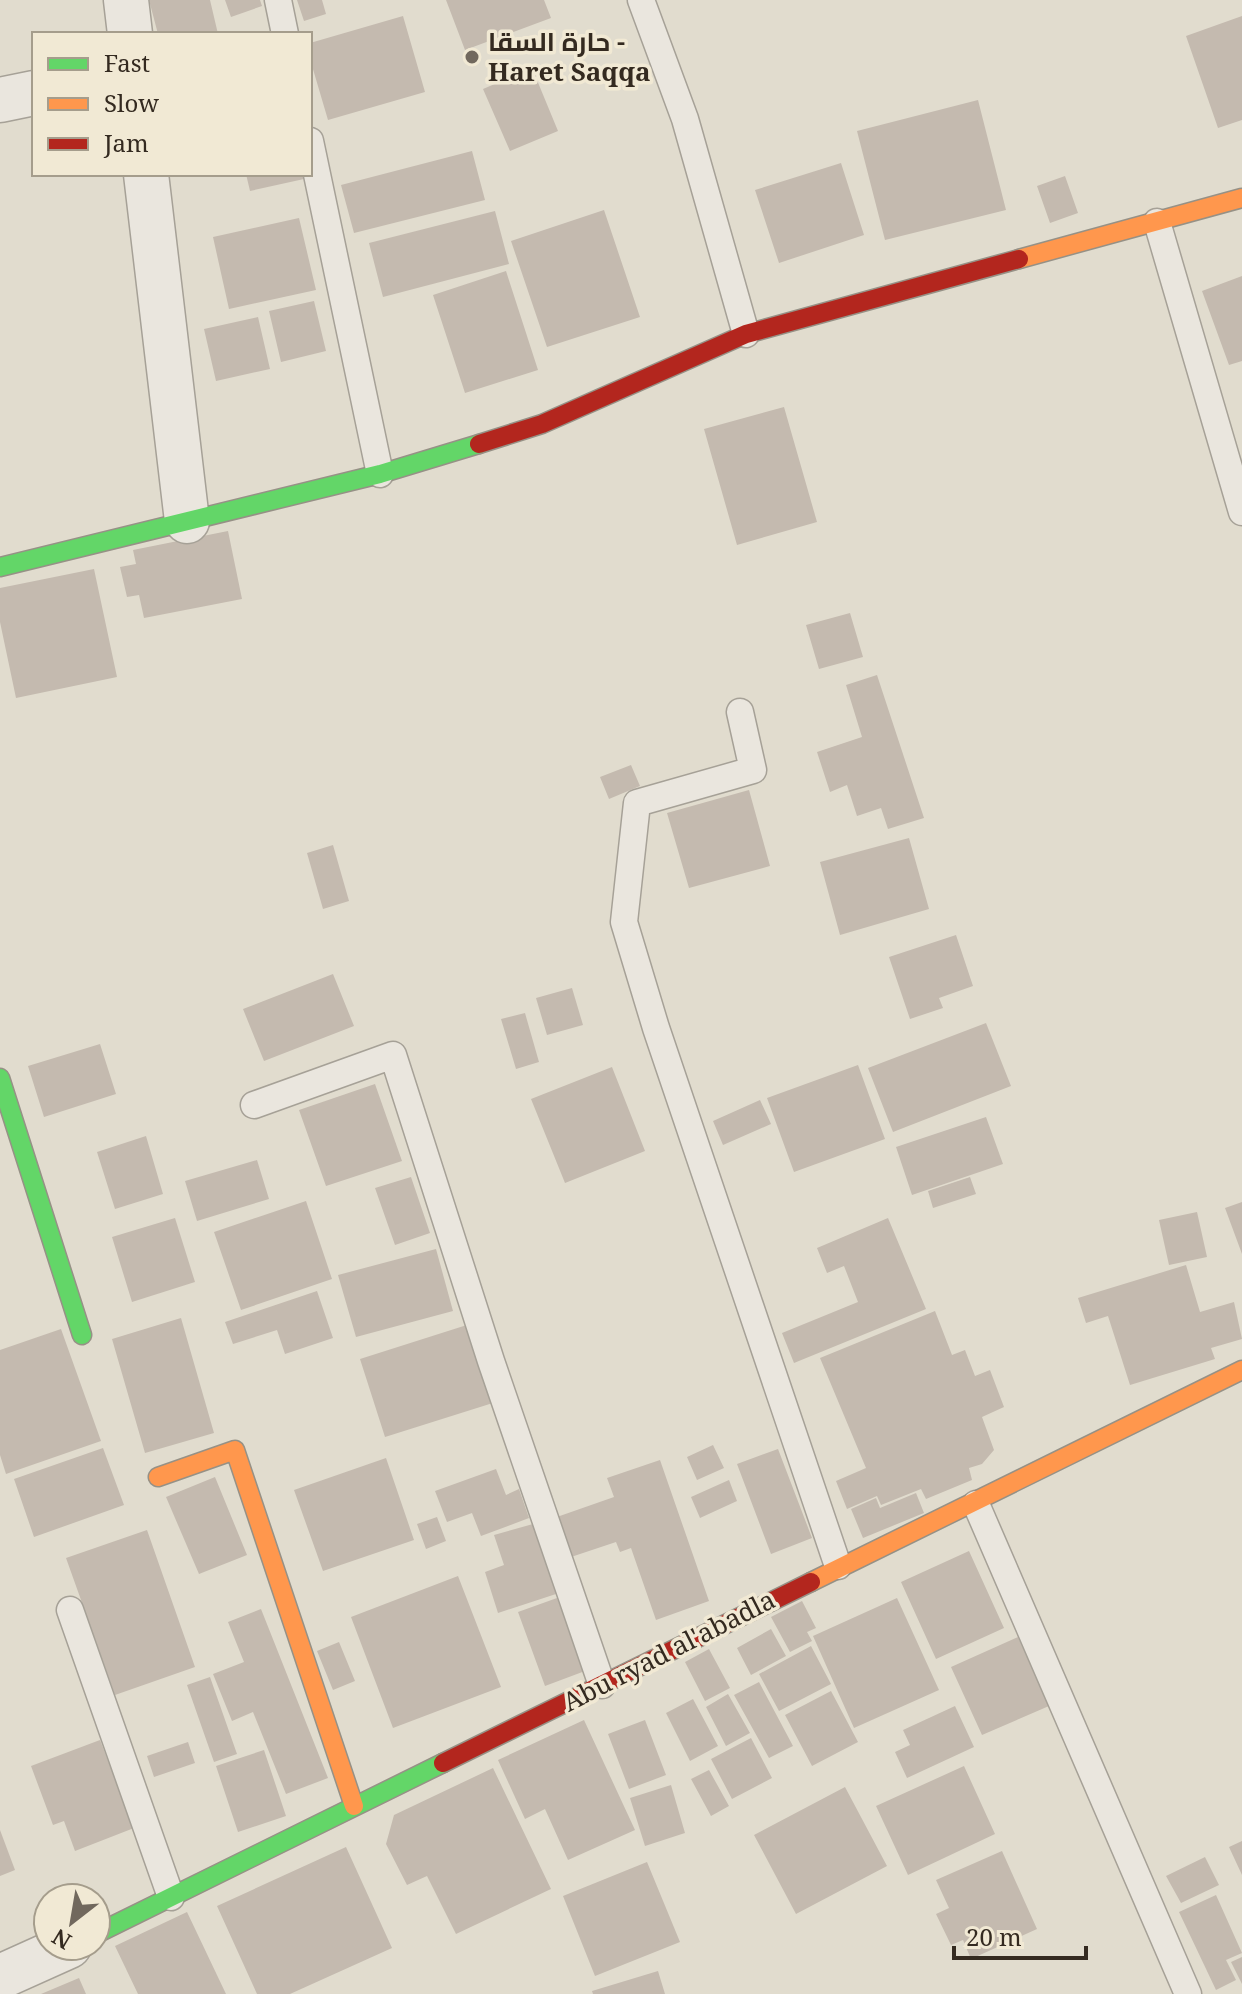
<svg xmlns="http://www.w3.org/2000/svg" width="1242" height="1994" viewBox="0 0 1242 1994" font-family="'Noto Serif',Cairo,serif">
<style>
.building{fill:#c4baaf}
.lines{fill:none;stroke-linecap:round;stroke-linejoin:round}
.lane-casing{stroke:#a6a197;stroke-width:29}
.street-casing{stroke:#a6a197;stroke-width:47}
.fast-casing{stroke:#969186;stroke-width:21}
.slow-casing{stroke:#969186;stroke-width:21}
.jam-casing{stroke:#969186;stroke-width:21}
.lane{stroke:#eae6de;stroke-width:26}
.street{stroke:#eae6de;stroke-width:44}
.fast{stroke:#63d668;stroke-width:18}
.slow{stroke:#ff974d;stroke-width:18}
.jam{stroke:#b3261e;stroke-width:18}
.poi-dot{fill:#71685d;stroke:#f1e9d4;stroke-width:3}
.labels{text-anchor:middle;stroke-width:7;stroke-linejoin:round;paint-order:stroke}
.poi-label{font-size:26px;font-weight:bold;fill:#342a20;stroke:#f1e9d4;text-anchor:start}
.street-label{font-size:26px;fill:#342a20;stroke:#f1e9d4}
</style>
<rect width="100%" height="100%" fill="#e1dcce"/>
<path class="building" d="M149 0H210L218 34H158Z
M225 0H260L262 6 231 17Z
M297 0H322L326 14 304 21Z
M446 0H544L551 18 465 50Z
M403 16 425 92 328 120 310 59V43Z
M1242 16V120L1218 128 1186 36Z
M532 68 558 131 510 151 483 89Z
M978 100 1006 210 885 240 857 131Z
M472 151 485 200 354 233 341 185Z
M841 163 864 235 779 263 755 190Z
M246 174H303L304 179 250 191Z
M1065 176 1078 213 1050 223 1037 186Z
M604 210 640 317 547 347 511 241Z
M495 211 509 264 383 297 369 243Z
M299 218 316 290 229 309 213 237Z
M506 271 538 370 465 393 433 295Z
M1242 276V361L1229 365 1202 291Z
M314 301 326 351 281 362 269 311Z
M258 317 270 369 216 381 204 329Z
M784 407 817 522 737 545 704 429Z
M228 531 242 599 144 618 139 595 127 597 120 567 136 564 133 550Z
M94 569 117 677 16 698 0 622V588Z
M850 613 863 657 819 669 806 625Z
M877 675 924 818 888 829 881 808 857 816 847 785 830 792 817 752 862 737 846 685Z
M631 765 640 786 609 799 600 777Z
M749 790 770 866 689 888 667 813Z
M909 838 929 909 840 935 820 862Z
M333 845 349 901 323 909 307 853Z
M956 935 973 986 939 998 943 1008 910 1019 889 957Z
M333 974 354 1026 264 1061 243 1009Z
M572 988 583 1025 547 1035 536 998Z
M525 1013 539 1062 516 1069 501 1019Z
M986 1023 1011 1086 893 1132 868 1068Z
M100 1044 116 1094 44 1117 28 1066Z
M858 1065 885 1139 794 1172 767 1098Z
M612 1067 645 1151 565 1183 531 1099Z
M375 1084 402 1161 326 1186 299 1110Z
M760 1100 771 1124 723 1145 713 1121Z
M986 1117 1003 1164 912 1195 896 1147Z
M146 1136 163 1194 115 1209 97 1152Z
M257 1160 269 1199 197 1221 185 1181Z
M411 1177 430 1233 395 1245 375 1188Z
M970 1177 976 1194 933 1208 928 1191Z
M306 1201 332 1279 241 1310 214 1232Z
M1242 1202V1254L1225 1208Z
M1197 1212 1207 1257 1169 1265 1159 1220Z
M175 1218 195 1282 132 1302 112 1237Z
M888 1218 926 1309 794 1363 782 1333 858 1302 844 1266 827 1273 817 1248Z
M436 1249 453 1311 356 1337 338 1275Z
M1186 1265 1200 1312 1234 1302 1242 1339 1211 1348 1215 1359 1130 1385 1108 1316 1086 1323 1078 1298Z
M317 1291 333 1338 285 1354 277 1330 233 1344 225 1322Z
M935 1311 952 1355 965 1350 975 1376 990 1370 1004 1407 982 1417 994 1450 982 1464 969 1468 972 1480 926 1499 921 1489 881 1505 877 1496 847 1509 836 1481 866 1468 820 1358Z
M181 1318 214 1433 145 1453 112 1339Z
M470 1324 496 1402 385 1437 360 1359Z
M61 1329 101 1441 6 1474 0 1455V1350Z
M713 1445 724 1468 697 1480 687 1457Z
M103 1448 124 1505 34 1537 14 1479Z
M778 1449 812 1538 771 1554 737 1464Z
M386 1458 414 1540 323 1571 294 1490Z
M660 1460 709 1601 656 1620 631 1548 620 1552 616 1542 568 1558 554 1518 614 1497 607 1478Z
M496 1469 506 1495 519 1489 529 1518 481 1536 472 1513 447 1522 435 1491Z
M215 1477 247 1555 199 1574 166 1497Z
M729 1480 737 1501 700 1518 691 1497Z
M916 1493 924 1513 863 1538 851 1509 876 1498 880 1508Z
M437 1517 446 1541 426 1549 417 1524Z
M533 1524 556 1594 498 1613 485 1572 504 1565 494 1535Z
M147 1530 195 1667 115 1695 66 1558Z
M969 1551 1004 1628 936 1659 901 1582Z
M458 1576 501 1687 393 1728 351 1617Z
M557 1598 585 1671 545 1686 518 1612Z
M897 1598 939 1690 854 1728 813 1636Z
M802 1601 816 1628 807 1632 812 1641 790 1652 771 1617Z
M261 1609 328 1778 286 1794 253 1712 232 1721 213 1674 244 1662 228 1622Z
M771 1629 786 1656 751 1675 737 1648Z
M1018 1637 1049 1706 982 1735 951 1667Z
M339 1642 355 1681 333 1690 317 1651Z
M811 1646 831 1684 779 1711 759 1674Z
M709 1649 730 1688 705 1701 685 1662Z
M210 1677 237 1754 214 1762 187 1685Z
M759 1682 793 1746 769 1758 734 1695Z
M831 1691 858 1742 812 1766 785 1715Z
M728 1694 750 1733 726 1746 706 1707Z
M693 1699 718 1746 690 1761 666 1713Z
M955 1706 974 1747 907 1778 895 1752 910 1745 903 1730Z
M584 1720 635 1830 568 1860 545 1809 525 1819 498 1760Z
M645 1720 666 1775 629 1789 608 1734Z
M751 1738 772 1778 732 1799 711 1759Z
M100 1740 134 1828 75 1851 64 1821 53 1825 31 1766Z
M188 1742 195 1763 154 1777 147 1756Z
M264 1750 286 1816 238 1832 216 1766Z
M964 1766 995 1834 908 1875 876 1806Z
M493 1768 551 1889 456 1934 427 1876 407 1885 386 1844 394 1815Z
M709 1770 729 1806 711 1816 691 1779Z
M671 1785 685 1833 645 1846 630 1798Z
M845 1787 887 1866 796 1914 754 1835Z
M0 1830 15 1870 0 1876Z
M1242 1841V1875L1229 1847Z
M346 1847 392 1948 290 1994H257L217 1906Z
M1002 1851 1037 1929 971 1959 963 1940 951 1945 936 1914 949 1908 936 1880Z
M1205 1857 1219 1885 1181 1903 1166 1876Z
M647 1862 680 1942 595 1976 563 1896Z
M1216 1895 1242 1953 1226 1960 1236 1980 1216 1990 1179 1912Z
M187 1912 226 1994H138L115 1946Z
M1242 1957V1984L1231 1962Z
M658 1971 665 1994H593L592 1991Z
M79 1978 86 1994H41Z"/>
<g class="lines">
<g class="lane-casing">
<path id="lane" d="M278 0 285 34
M641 0 685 119 746 334
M310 141 380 474
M1157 222 1242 512
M740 712 753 770 637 803 624 922 656 1028 838 1566
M254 1105 393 1055 491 1361 602 1685
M976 1504 1188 1994
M70 1610 171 1897"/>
</g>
<g class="street-casing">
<path id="street" d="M126 0 130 34
M0 100 34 93
M146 174 187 521
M0 1977 69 1946"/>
</g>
<g class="fast-casing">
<path id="fast" d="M0 567 380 474 479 444
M0 1078 82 1335
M96 1934 443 1763"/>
</g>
<g class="slow-casing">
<path id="slow" d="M1019 259 1242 198
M158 1477 235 1450 354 1806
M811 1582 1242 1370"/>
</g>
<g class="jam-casing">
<path id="jam" d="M479 444 542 424 746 334 1019 259
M443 1763 811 1582"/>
</g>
<use href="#lane" class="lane"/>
<use href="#street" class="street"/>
<use href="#fast" class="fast"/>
<use href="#slow" class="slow"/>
<use href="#jam" class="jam"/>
</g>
<circle class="poi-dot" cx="472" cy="57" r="8"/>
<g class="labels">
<g class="poi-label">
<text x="488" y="51">حارة السقا -<tspan x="488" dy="30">Haret Saqqa</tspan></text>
</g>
<g class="street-label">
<text transform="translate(669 1651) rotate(-27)" y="9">Abu ryad al'abadla</text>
</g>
</g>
<rect x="32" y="32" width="280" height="144" fill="#f1e9d4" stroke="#a59d8c" stroke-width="2"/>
<rect x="48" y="58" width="40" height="12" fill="#63d668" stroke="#a59d8c" stroke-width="2"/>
<text x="104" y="72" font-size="24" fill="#342a20">Fast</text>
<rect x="48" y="98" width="40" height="12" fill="#ff974d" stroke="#a59d8c" stroke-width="2"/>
<text x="104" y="112" font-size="24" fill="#342a20">Slow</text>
<rect x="48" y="138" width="40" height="12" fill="#b3261e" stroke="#a59d8c" stroke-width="2"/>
<text x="104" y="152" font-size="24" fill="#342a20">Jam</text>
<g transform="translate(72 1922) rotate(211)"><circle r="38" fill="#f1e9d4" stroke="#a59d8c" stroke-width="2"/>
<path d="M0-6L14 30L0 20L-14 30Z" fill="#71685d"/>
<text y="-12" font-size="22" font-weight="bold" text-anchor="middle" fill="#342a20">N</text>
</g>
<path d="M954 1946v12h132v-12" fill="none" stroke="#342a20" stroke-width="4"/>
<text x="966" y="1946" font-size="24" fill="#342a20" stroke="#f1e9d4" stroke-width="6" paint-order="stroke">20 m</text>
</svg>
